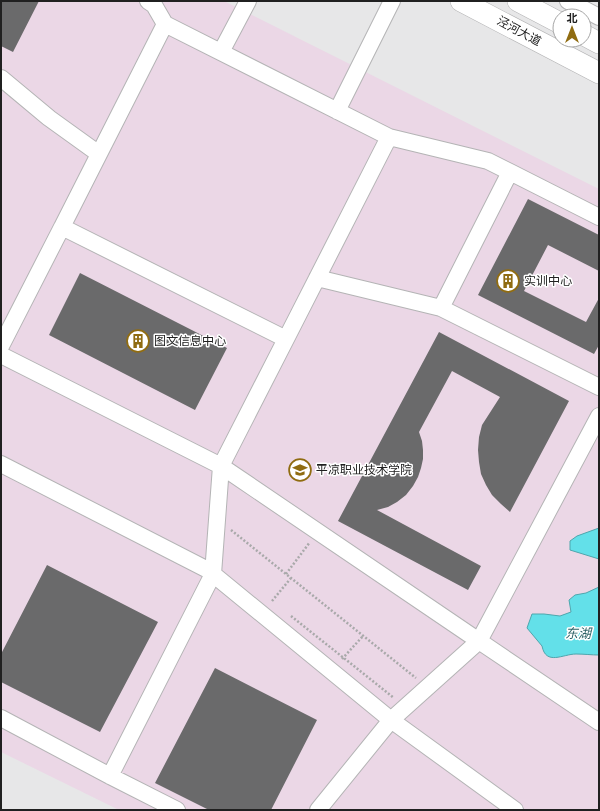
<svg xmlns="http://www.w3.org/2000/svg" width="600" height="811" viewBox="0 0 600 811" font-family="'Times New Roman','Noto Sans SC',serif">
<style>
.education{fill:#ebd7e6}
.water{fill:#63e0e9;stroke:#4fa6ad}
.building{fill:#6a6a6b}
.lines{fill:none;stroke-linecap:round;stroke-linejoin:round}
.minor-casing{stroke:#b4b4b5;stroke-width:18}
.major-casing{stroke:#b4b4b5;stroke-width:22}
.path{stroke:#a9a9aa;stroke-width:2.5;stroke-dasharray:2 2;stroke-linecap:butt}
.minor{stroke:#fff;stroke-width:16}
.major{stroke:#fff;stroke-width:21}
.labels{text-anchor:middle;stroke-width:3;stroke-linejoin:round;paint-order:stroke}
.street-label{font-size:12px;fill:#202020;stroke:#fff}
.poi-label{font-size:12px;fill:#202020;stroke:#fff;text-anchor:start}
.water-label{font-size:13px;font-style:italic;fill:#2c6165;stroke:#fff}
</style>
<rect width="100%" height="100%" fill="#e7e7e8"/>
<path class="education" d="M1 1H224L599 189V810H119L1 752Z"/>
<path class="water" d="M599 528V559L570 550V541L577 536Z
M599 587V655C592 655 584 654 576 654 563 654 546 666 542 646L527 628 532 614H544L560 616 571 612 569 600 575 595 586 593Z"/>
<path class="building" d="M1 1H39L13 52 1 46Z
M528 199 599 235V271L548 245 524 291 586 322 599 298V345L594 354 478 295Z
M80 273 227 348 195 410 49 335Z
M439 332 569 401 510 512 501 504 492 495 486 485 481 474 479 462 478 450 479 437 482 425 500 397 452 371 419 432 422 441 423 450V459L421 468 418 477 413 486 406 495 397 502 388 507 377 510 481 566 468 590 338 521Z
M47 565 158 622 100 732 1 682V654Z
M215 668 317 720 271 810H209L155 783Z"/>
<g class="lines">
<g class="minor-casing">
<path id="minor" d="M148 1 154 5 165 24
M568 1 599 17
M221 52 248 1
M1 78 49 118 99 154
M337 111 392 1
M389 137 286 339 62 227 165 24 389 137 488 161 510 172
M317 278 441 308 599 387
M441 308 510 172 599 217
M1 346 62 227
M1 355 221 466 286 339
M599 416 479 641 599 722
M1 464 208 570 391 720 515 810
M221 466 479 641 391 720 318 810
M1 718 110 776 177 810
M110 776 213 574 221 466"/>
</g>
<g class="major-casing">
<path id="major" d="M461 1 599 73
M518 1 560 23
M584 35 599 43"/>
</g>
<path class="path" d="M231 530 416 678
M286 574 310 542
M272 601 291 578
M291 616 394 698
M342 659 363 636"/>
<use href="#minor" class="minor"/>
<use href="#major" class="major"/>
</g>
<defs>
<g id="building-ring" transform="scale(1.15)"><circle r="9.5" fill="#fff" stroke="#906c11" stroke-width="1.5"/><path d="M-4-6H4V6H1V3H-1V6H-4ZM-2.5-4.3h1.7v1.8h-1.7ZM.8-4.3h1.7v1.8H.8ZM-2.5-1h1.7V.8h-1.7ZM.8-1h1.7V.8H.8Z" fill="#906c11"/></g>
<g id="school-ring" transform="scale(1.15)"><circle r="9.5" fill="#fff" stroke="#906c11" stroke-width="1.5"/><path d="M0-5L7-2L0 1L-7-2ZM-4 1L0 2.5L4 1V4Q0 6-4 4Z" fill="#906c11"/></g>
</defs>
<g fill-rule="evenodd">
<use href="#building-ring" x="508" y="281"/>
<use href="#building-ring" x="138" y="341"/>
<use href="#school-ring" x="300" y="470"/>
</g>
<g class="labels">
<g class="street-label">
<text transform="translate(519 31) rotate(28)" y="4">泾河大道</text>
</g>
<g class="poi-label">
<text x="524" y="285">实训中心</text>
<text x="154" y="345">图文信息中心</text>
<text x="316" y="474">平凉职业技术学院</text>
</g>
<g class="water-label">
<text x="578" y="638">东湖</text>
</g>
</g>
<rect width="600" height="811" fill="none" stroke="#202020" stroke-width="4"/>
<g transform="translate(572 28)"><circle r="19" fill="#ffffff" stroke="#a6a6a6"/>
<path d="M0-3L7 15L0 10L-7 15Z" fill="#906c11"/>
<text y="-6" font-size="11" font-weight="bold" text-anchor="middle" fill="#202020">北</text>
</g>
</svg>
